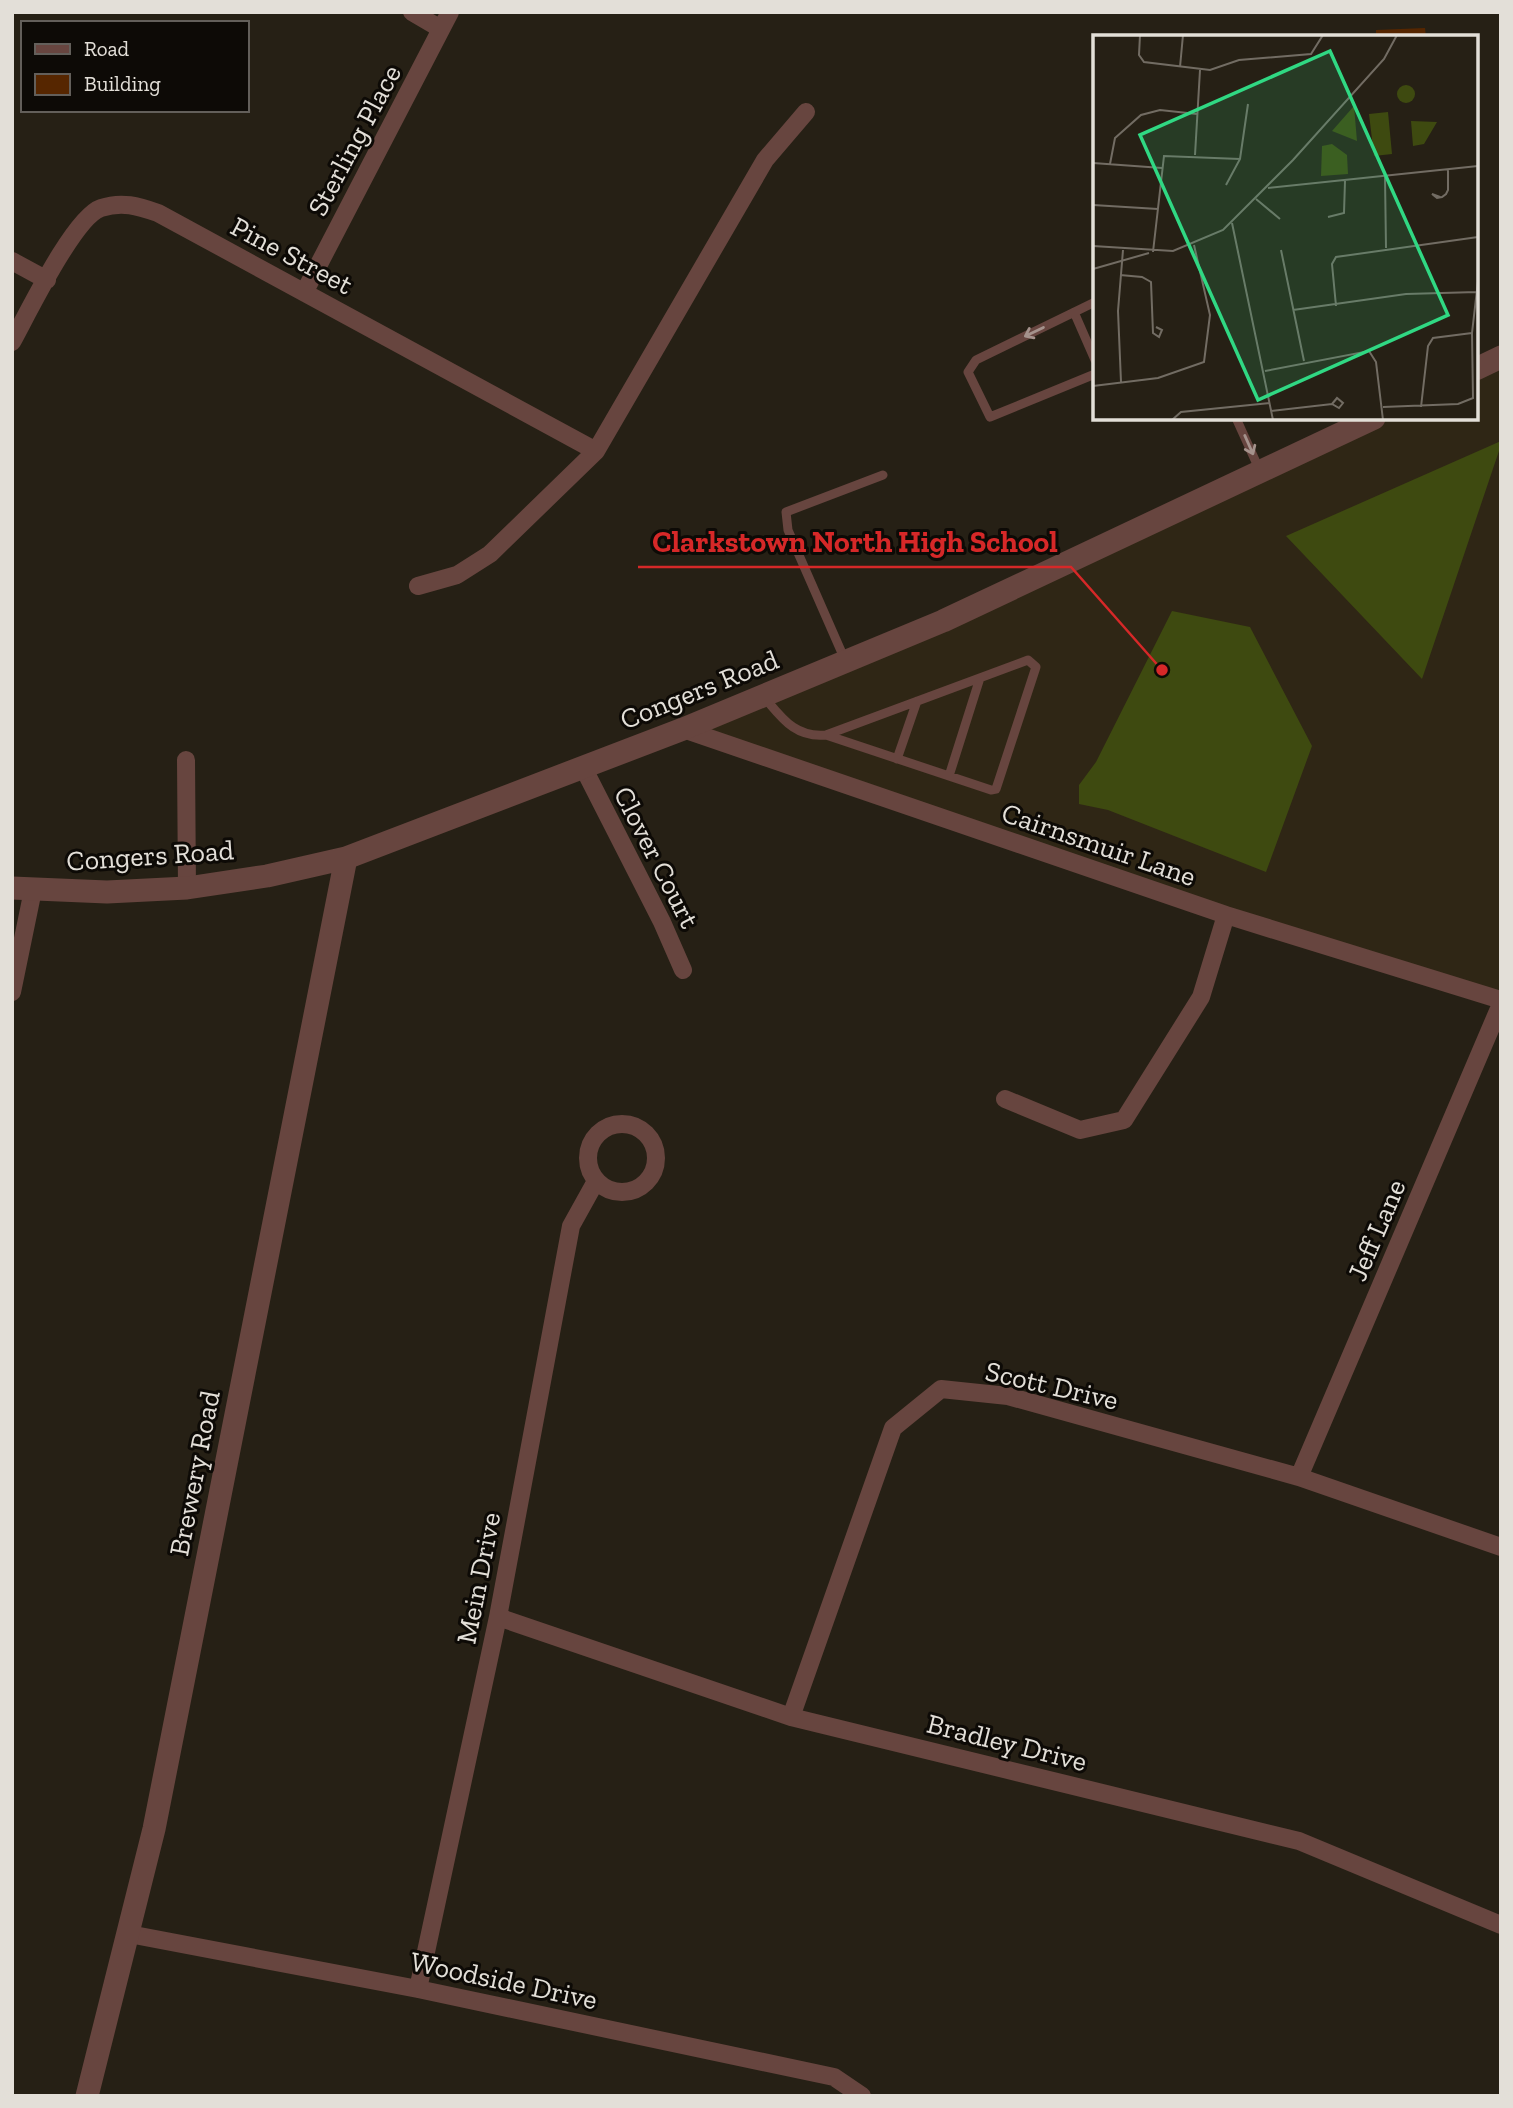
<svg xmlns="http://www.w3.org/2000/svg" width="1513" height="2108" viewBox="0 0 1513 2108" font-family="'Zilla Slab',serif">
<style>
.built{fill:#2f2615}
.grass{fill:#3e4a10}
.building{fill:#562600}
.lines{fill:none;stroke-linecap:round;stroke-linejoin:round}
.service{stroke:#67453f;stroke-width:9}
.minor{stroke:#67453f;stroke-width:18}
.tertiary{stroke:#67453f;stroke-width:23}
.oneway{stroke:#a5928c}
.labels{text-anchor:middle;stroke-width:6;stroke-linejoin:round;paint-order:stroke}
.street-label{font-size:28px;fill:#e3dfd8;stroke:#0d0a06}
.inset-road{fill:none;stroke:#726c63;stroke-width:2}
.view{fill:#30d883;fill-opacity:0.15;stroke:#30d883;stroke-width:3.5}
.inset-edge{fill:none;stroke:#e3dfd8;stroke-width:3.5}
.leader{fill:none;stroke:#d62828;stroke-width:2.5}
.callout-dot{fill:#d62828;stroke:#0d0a06;stroke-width:2.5}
.callout-label{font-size:30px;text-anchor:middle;font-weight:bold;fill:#d62828;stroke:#0d0a06;stroke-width:6;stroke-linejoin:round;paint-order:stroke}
</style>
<rect width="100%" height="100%" fill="#262015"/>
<path class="built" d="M1501 357V1000L683 729 1374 418H1476V369Z"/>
<path class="grass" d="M1501 441V445L1422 679 1286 536Z
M1172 611 1250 627 1312 746 1266 872 1108 810 1079 804V785L1096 762Z"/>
<path class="building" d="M1425 28 1426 37H1376V30Z"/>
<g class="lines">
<path class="service" d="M1095 302 976 360 968 372 990 417 1095 374
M1074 312 1095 360
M1236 418 1260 471
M845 660 788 530 786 512 883 475
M764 697C782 718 795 738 826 735L1028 660 1036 667 996 789 991 790 826 735
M897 759 917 701
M949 776 980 678"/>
<path class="minor" d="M412 12 441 29
M12 261 47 280
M305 291 450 12
M12 342C27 315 74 217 101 208 122 201 138 206 158 213L596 451
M418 586 457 575 490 554 596 451 765 160 806 112
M683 729 1226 915 1501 1000
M186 760 187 888
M583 767 662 922 683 970
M12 992 33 890
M1005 1099 1080 1130 1124 1120 1201 997 1226 915
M588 1158a34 34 0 1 1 68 0a34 34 0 1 1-68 0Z
M1299 1477 1501 1004
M498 1617 791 1717 1299 1841 1501 1925
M791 1717 893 1428 941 1389 1008 1396 1299 1477 1501 1547
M129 1934 418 1989 834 2077 862 2096
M418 1989 498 1617 571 1226 596 1181"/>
<path class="tertiary" d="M1476 369 1501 357
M12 888 107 892 187 888 267 876 346 858 683 729 943 621 1374 418
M87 2096 154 1829 346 858"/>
</g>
<defs><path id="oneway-shaft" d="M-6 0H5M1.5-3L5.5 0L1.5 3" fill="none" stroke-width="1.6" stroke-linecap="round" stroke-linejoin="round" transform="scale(1.75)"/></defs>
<g class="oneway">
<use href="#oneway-shaft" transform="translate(1034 332) rotate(154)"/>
<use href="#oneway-shaft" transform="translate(1249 445) rotate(66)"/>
</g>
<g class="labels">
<g class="street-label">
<text transform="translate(354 140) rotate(-62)" y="10">Sterling Place</text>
<text transform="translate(292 255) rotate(28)" y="10">Pine Street</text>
<text transform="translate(699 689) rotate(-22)" y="10">Congers Road</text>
<text transform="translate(1099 844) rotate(19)" y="10">Cairnsmuir Lane</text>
<text transform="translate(150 855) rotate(-4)" y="10">Congers Road</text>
<text transform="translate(657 857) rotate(63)" y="10">Clover Court</text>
<text transform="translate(1376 1230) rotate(-67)" y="10">Jeff Lane</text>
<text transform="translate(1052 1385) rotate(13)" y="10">Scott Drive</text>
<text transform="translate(194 1473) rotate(-79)" y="10">Brewery Road</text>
<text transform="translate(478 1578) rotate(-79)" y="10">Mein Drive</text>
<text transform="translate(1007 1742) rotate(14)" y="10">Bradley Drive</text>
<text transform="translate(504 1980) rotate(12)" y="10">Woodside Drive</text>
</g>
</g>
<g transform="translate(1093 35)">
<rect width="385" height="385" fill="#262015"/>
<path d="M261 71 264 106 239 96ZM295 77 299 119 281 121 276 79ZM318 86 344 87 331 109 320 111ZM239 109 254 120 255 139 228 141 229 111Z" fill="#3e4a10"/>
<path d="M304 59a9 9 0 1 1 18 0a9 9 0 1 1-18 0Z" fill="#3e4a10"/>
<path class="inset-road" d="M47 0 46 20 51 27 117 35 146 25 218 19 230 0M87 32 90 0M102 120 107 35M0 128 69 133M17 129 22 103 48 80 67 75 104 79M292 142 293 213M133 150 147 124 155 69M175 153 385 131M347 162 339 159 344 163 349 162 353 159 355 155V135M163 164 187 184M0 170 65 174M235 182 251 178 252 146M139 188 180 385M0 211 80 216 130 195 200 125 291 24 304 0M188 215 211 326M60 217 71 121 147 124M0 234 56 218M27 240 49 242 58 247 60 298 66 302 69 295 63 292M243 271 239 229 243 222 385 202M200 275 313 259 384 257M172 336 276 316 283 327 290 385M28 347 25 276 30 215M0 351 65 343 111 327 117 280 101 210M290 372 365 369 380 363 379 298 385 246M328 372 335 311 340 303 379 298M178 376 239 369 246 373 250 368 244 363 239 369M79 385 88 377 177 368"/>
<path class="view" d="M237 16 355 280 165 365 47 100Z"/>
<rect width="385" height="385" class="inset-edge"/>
</g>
<path class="leader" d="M1162 670L1071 567H638"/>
<circle class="callout-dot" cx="1162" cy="670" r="7"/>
<g class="callout-label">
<text x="855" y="552">Clarkstown North High School</text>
</g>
<rect width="1513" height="2108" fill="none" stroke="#e3dfd8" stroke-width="28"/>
<rect x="21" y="21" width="228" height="91" fill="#0d0a06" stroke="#635f5a" stroke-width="2"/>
<rect x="35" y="44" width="35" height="10" fill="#67453f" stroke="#635f5a" stroke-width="2"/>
<text x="84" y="56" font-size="21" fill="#e3dfd8">Road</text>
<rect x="35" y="74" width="35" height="21" fill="#562600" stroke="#635f5a" stroke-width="2"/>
<text x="84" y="91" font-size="21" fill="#e3dfd8">Building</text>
</svg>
